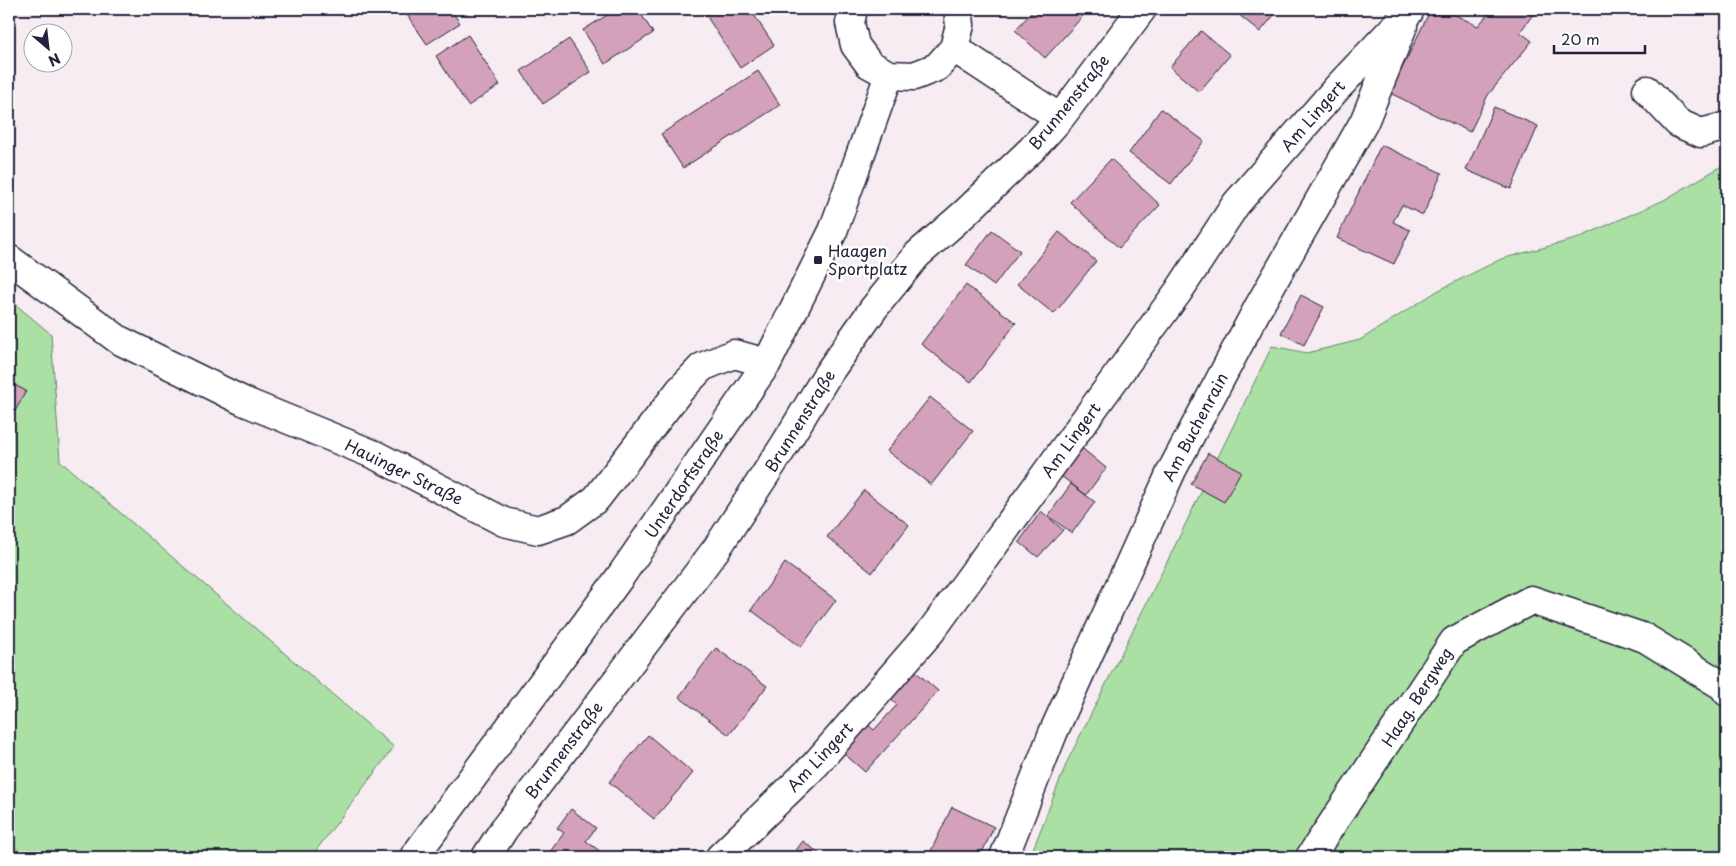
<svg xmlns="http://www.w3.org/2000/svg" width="1736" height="866" viewBox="0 0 1736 866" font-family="'Playpen Sans',sans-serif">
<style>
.green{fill:#aae0a3;stroke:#66816f}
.building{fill:#d4a1bb;stroke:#22223b}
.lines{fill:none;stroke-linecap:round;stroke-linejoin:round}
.minor-casing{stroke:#22223b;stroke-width:31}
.minor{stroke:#fff;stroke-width:28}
.poi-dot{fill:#22223b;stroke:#fff;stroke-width:2}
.labels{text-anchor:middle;stroke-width:5;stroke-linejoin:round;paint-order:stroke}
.street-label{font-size:16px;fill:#22223b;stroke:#fff}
.poi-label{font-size:16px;fill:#22223b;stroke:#fff;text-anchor:start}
</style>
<rect width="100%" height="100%" fill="#f6ecf1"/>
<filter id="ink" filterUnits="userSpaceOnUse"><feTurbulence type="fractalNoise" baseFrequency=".02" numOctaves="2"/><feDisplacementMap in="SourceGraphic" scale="10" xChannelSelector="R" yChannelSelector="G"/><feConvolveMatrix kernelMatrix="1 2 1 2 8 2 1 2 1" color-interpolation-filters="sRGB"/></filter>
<g filter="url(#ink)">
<path class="green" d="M1727 163V857H1030L1067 762 1167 562 1272 346 1307 353 1360 340 1439 290 1501 259 1576 239 1664 200Z
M9 299 51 334 60 461 394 747 311 857H27L9 842Z"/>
<path class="building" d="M403 9H450L460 23 427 44Z
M617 9H638L653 33 605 64 583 30Z
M702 9H750L774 45 740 68Z
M1035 9H1075L1083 16 1045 58 1015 30Z
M1232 9H1279L1260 32Z
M1431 9H1443L1478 26 1488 14 1482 9H1546L1544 12 1537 9 1520 32 1532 41 1488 95 1470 132 1390 93Z
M1201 31 1230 55 1199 92 1170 67Z
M468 35 500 85 468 106 436 56Z
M569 39 591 72 543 104 521 71Z
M758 71 780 105 683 168 661 134Z
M1494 107 1538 126 1511 189 1466 170Z
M1161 109 1204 141 1171 184 1129 153Z
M1381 145 1442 173 1423 215 1402 205 1393 222 1410 230 1394 264 1337 238Z
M1111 159 1160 205 1119 248 1070 202Z
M992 230 1020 251 994 286 966 265Z
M1059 232 1096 261 1054 314 1017 284Z
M966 285 1016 323 971 382 921 344Z
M1301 295 1324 307 1304 345 1281 333Z
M9 382 26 391 13 415 9 413Z
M930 397 973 431 931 485 887 451Z
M1078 445 1106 468 1086 495 1061 476Z
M1208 453 1241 471 1224 502 1191 484Z
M1071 484 1095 502 1072 533 1048 516Z
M864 490 909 525 872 573 827 537Z
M1041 511 1063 530 1038 557 1019 542Z
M785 563 836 600 801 647 751 610Z
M716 648 767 686 729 735 679 697Z
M914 670 938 691 865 772 841 751 866 723 874 730 897 705 889 698Z
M648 735 693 773 654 819 609 782Z
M952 807 994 827 980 857H928Z
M571 809 596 828 586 841 608 857H546L564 833 557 828Z
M803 841 824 857H791Z"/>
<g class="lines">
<g class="minor-casing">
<path id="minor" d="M853 9 850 23 855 45 869 64 889 75 914 76 937 67 954 48 960 25 958 9
M954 48 1060 118
M1647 90 1678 123 1701 133 1727 126
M9 259 119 340 243 401 375 455 504 522 538 530 567 520 596 499 680 390 702 367 734 354 767 363
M414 857 620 577 767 363 833 231 889 75
M486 857 504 829 717 548 784 446 827 375 874 308 917 255 964 214 1032 149 1060 118 1142 9
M720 857 815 765 932 630 1178 292 1236 204 1337 88 1409 12
M1004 857 1053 733 1172 470 1258 308 1364 122 1403 26
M1310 857 1454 641 1531 600 1645 638 1723 686 1727 692"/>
</g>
<use href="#minor" class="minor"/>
</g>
</g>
<rect class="poi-dot" x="813" y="255" width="10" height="10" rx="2.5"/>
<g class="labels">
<g class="street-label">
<text transform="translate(1069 102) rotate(-51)" y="6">Brunnenstraße</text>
<text transform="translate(1313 116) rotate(-49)" y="6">Am Lingert</text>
<text transform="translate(800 421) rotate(-58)" y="6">Brunnenstraße</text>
<text transform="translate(1195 427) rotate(-62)" y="6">Am Buchenrain</text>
<text transform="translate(1071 440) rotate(-54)" y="6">Am Lingert</text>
<text transform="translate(404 472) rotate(26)" y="6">Hauinger Straße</text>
<text transform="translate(684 484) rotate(-56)" y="6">Unterdorfstraße</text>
<text transform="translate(1417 697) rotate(-57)" y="6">Haag. Bergweg</text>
<text transform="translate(564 750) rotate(-53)" y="6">Brunnenstraße</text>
<text transform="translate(820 757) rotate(-47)" y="6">Am Lingert</text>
</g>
<g class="poi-label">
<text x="828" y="257">Haagen<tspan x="828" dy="18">Sportplatz</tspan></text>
</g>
</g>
<rect width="1736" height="866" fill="none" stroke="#fff" stroke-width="30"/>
<rect x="15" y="15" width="1706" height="836" fill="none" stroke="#22223b" stroke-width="2" filter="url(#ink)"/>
<g transform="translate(48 48) rotate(152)"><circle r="24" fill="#ffffff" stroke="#a7a7b1"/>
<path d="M0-4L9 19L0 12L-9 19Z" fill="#22223b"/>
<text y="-8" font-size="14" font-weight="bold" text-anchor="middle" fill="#22223b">N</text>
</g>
<path d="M1554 45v8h91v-8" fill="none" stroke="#22223b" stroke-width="2.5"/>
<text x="1561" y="45" font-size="15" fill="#22223b" stroke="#ffffff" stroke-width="4" paint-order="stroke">20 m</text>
</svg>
